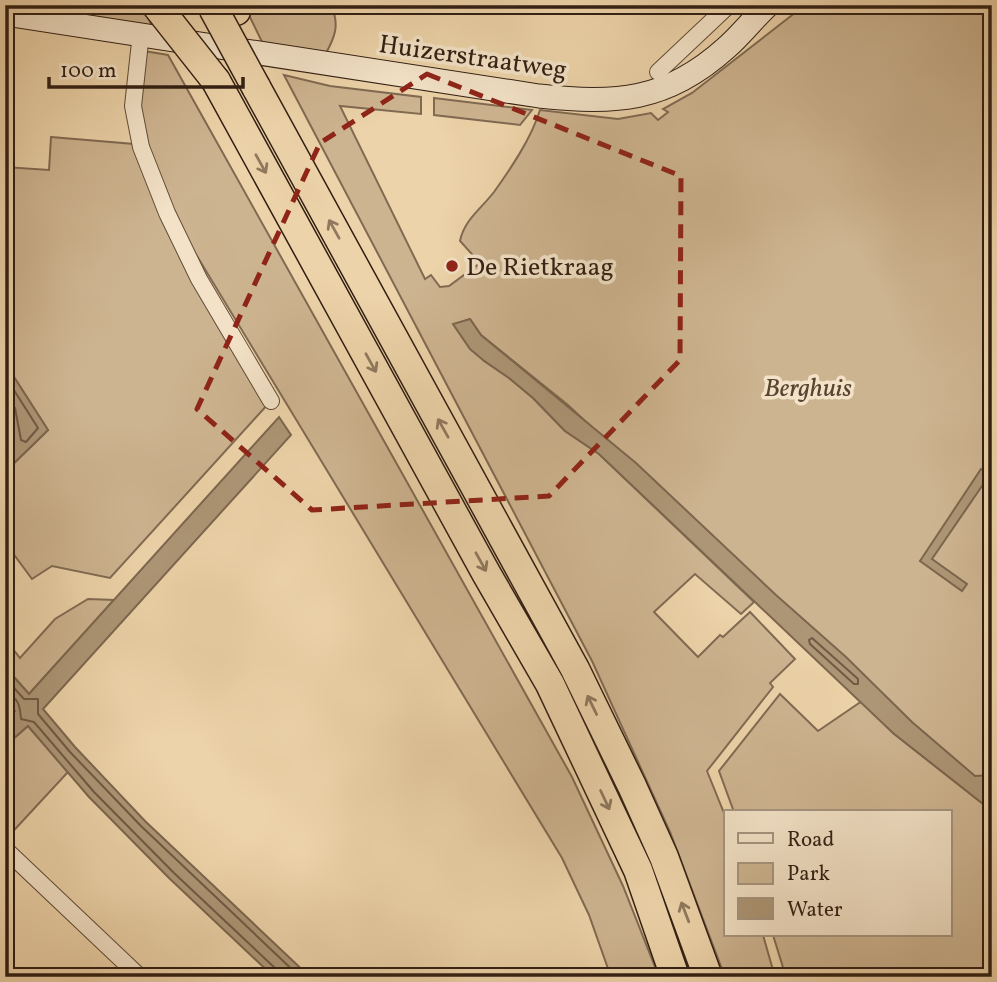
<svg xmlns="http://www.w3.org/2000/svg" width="997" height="982" viewBox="0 0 997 982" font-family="Vollkorn,serif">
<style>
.green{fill:#cdb490;stroke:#806a52;stroke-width:2}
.water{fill:#ad9676;stroke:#7c664e;stroke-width:2}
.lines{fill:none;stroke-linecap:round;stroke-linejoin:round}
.shore{stroke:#705a44;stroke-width:2}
.street-casing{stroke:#614c38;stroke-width:18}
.secondary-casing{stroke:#321f13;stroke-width:25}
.highway-casing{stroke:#321f13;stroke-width:31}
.street{stroke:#f3e2c7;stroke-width:16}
.secondary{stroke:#f3e2c7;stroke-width:23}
.highway{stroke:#edd3a9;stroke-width:28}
.highway-bridge-casing{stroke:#321f13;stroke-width:31;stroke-linecap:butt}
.highway-bridge{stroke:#edd3a9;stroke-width:28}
.oneway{stroke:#90795e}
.marked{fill:none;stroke:#8f2418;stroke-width:5;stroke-dasharray:14 9;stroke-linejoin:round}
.poi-dot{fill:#8f2418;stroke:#f3e2c7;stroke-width:2.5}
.labels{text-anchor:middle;stroke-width:7;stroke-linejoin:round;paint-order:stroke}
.street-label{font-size:26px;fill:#321f13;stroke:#f3e2c7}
.poi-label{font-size:26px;fill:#321f13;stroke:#f3e2c7;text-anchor:start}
.park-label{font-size:26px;font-style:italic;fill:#594432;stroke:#f3e2c7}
</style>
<rect width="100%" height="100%" fill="#edd3a9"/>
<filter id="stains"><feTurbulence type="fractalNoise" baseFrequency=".00286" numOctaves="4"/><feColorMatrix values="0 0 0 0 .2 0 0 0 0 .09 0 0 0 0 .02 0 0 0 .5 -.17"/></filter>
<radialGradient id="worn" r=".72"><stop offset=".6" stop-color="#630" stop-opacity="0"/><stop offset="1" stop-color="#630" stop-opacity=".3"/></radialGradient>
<path class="green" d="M84 5H142L154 30 84 19Z
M244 5H331C340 25 335 37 325 55L265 48Z
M805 5H992V783L984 795 568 405 481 335 470 319 483 360 509 378 533 398 565 431 599 454 754 602 741 614 695 574 654 612 698 657 720 635 723 637 750 612 795 659 770 683 773 687 707 771 726 818V935H763L775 977H725L670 832 592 661 284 75 330 86 421 97V114L340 106 425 279 431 275 440 287 449 286 480 263 460 241C464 220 481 209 494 192 511 168 531 139 540 110L618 119 651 113 658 120 668 112 663 109 692 93Z
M144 51 168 55 572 777 623 886 659 977H611L589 915 562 858 183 233 152 160 139 108Z
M434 98 532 110 520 125 434 115Z
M51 137 134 144 269 403 110 578 52 566 32 579 9 548 5 549V472L48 430 5 363V167L49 170Z
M88 599 114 600 29 694 5 667V639L20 658 55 619Z
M780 694 818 731 862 701 893 733 992 811V977H786L773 935H950V812H734L719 771Z
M28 726 68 772 6 839 5 746Z"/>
<path class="water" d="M470 319 481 335 636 463 776 595 846 657 912 722 975 776 992 775V811L893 733 599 454 565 431 533 398 509 378 483 360 470 349 453 324Z
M5 363 48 430 5 472V446L14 438 5 403Z
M279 417 291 435 43 709 75 747 145 821 310 977H274L169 878 89 797 28 726 5 746V719L15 711 5 698V667L29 694Z
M981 469 992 477V491L982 486 932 559 967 584 962 591 920 561Z"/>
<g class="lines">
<path class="shore" d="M5 376 38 428 26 442 21 440 15 408 5 403
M812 638 858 679V684H854L810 644 809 640Z
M5 678 24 699H38V714L70 752 141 826 300 977
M5 695C20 696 20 709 21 719L34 722 94 792 174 873 276 969 278 977"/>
<g class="street-casing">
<path id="street" d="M141 33 133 106 141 147 167 213 199 279 271 401
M658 72 729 5
M5 849 140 977"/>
</g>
<g class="secondary-casing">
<path id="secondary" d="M5 14 539 96C616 104 666 102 726 48 741 35 753 19 768 5"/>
</g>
<g class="highway-casing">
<path id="highway" d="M233 5 236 11
M216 81 486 573 550 684 638 870 675 977
M256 87 575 669 632 786 664 857 708 977"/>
</g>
<use href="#street" class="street"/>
<use href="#secondary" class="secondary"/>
<use href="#highway" class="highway"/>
<g class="highway-bridge-casing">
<path id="highway-bridge" d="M156 5 216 81
M213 8 256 87"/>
</g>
<use href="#highway-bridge" class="highway-bridge"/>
</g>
<defs><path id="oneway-shaft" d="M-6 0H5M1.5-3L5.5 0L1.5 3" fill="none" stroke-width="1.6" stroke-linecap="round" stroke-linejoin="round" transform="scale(1.75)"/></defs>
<g class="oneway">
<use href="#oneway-shaft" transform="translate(261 164) rotate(61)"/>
<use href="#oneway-shaft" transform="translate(334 229) rotate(-119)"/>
<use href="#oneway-shaft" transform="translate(371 363) rotate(61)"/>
<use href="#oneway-shaft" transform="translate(443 428) rotate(-119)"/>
<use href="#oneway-shaft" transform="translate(481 562) rotate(61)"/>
<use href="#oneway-shaft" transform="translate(592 705) rotate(-116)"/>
<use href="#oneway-shaft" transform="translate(605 800) rotate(65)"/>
<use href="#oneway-shaft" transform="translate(685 912) rotate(-111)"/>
</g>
<path class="marked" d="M427 74 681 176 680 360 549 496 312 510 197 409 320 143Z"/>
<circle class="poi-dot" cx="452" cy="266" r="7"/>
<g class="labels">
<g class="street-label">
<text transform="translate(473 56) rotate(8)" y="9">Huizerstraatweg</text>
</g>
<g class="poi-label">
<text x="466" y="275">De Rietkraag</text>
</g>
<g class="park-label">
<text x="808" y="396">Berghuis</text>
</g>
</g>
<rect width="997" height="982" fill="none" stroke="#edd3a9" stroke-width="28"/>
<rect x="7" y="7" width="983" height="968" fill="none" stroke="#321f13" stroke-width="3.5"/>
<rect x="14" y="14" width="969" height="954" fill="none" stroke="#321f13" stroke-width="2"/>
<rect x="724" y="810" width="228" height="126" fill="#f3e2c7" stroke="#a6947f" stroke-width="2"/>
<rect x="738" y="833" width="35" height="10" fill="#f3e2c7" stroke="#a6947f" stroke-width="2"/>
<text x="787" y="846" font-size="21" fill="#321f13">Road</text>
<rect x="738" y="863" width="35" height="21" fill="#cdb490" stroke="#a6947f" stroke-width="2"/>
<text x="787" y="880" font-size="21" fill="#321f13">Park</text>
<rect x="738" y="898" width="35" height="21" fill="#ad9676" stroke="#a6947f" stroke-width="2"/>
<text x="787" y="916" font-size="21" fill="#321f13">Water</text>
<path d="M49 77v10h194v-10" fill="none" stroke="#321f13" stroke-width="3.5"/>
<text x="60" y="77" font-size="21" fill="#321f13" stroke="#f3e2c7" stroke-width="5" paint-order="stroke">100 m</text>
<rect width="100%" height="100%" filter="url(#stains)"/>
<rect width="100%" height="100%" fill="url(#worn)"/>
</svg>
